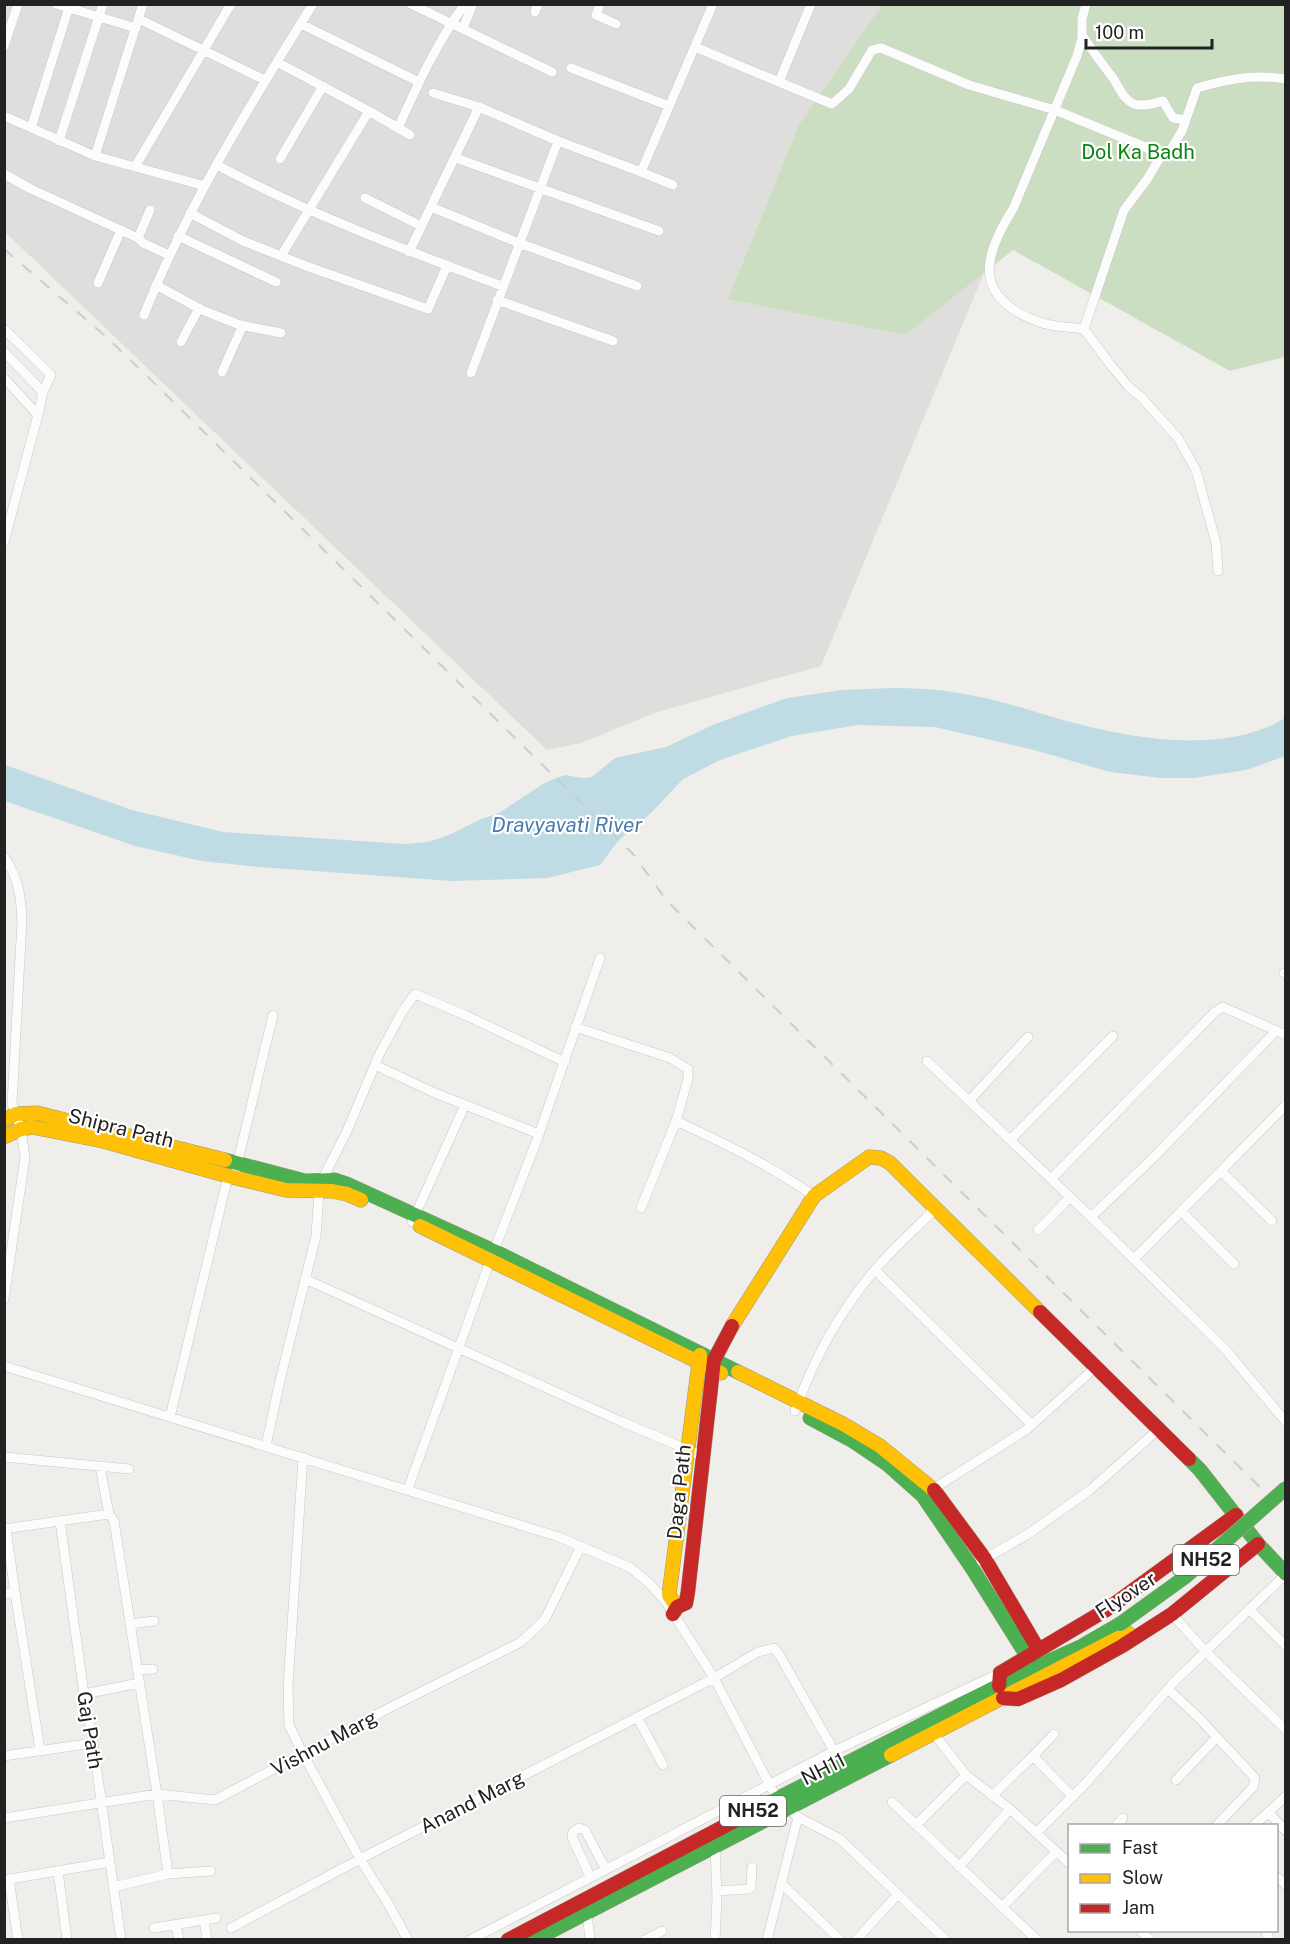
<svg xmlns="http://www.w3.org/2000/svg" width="1290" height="1944" viewBox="0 0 1290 1944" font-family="'Public Sans',sans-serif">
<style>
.residential{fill:#dfdedc}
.forest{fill:#cbdec1}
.water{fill:#bfdbe3}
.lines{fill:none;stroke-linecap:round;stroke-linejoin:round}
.street-casing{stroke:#c9c8c7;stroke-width:10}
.fast-casing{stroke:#999a82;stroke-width:15}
.slow-casing{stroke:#999a82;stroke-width:15}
.jam-casing{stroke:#999a82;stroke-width:15}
.street{stroke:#fdfcfc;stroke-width:9}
.fast{stroke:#4caf50;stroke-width:14}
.slow{stroke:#ffc107;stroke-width:14}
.jam{stroke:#c62828;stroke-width:14}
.rail{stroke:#ccc;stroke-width:2;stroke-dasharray:12 12;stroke-linecap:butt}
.fast-bridge-casing{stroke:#c5a2ac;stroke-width:15;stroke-linecap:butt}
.fast-bridge{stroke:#4caf50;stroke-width:14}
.labels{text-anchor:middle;stroke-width:4.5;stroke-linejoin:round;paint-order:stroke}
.shield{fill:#fff;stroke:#646464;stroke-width:1.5}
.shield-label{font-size:18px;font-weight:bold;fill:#222}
.park-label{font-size:20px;fill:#0c8416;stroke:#fff}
.street-label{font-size:20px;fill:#222;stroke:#fff}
.water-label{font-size:21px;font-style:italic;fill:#4a7aab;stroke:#fff}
</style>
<rect width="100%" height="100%" fill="#f0eeeb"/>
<path class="residential" d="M4 5H1095L821 666 657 712 581 743 547 750 5 232Z"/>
<path class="forest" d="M881 5H1285V357L1230 371 1013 250 905 335 728 299 799 125 880 8Z"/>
<path class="water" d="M893 688C920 688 947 690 975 696 1004 701 1033 712 1063 720 1128 738 1225 756 1285 718V756L1246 770 1194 778H1162L1110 772 1034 750 935 727 858 725 792 736 720 760 683 779 652 812 619 840 600 865 547 878 452 881 259 867 202 861 135 846 5 801V765L132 810 223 832 405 844 428 842 449 835 481 819 499 813 543 784 556 778 565 775 582 778 592 777 615 758 666 747 715 724 787 698 842 690Z"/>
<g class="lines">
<g class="street-casing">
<path id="street" d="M56 4 136 28
M411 4 552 72
M600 4 596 15 616 24
M1086 4 1082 19V38L1077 56 1013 209C981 259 974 298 1039 322 1052 327 1070 327 1084 329L1110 364 1128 386 1142 398 1178 438 1196 470 1216 543 1218 571
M535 12 538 4
M139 19 265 80
M301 24 419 82
M463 28 473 4
M1082 35C1092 50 1102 64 1113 78 1119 87 1123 99 1134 104 1143 107 1154 103 1163 101L1173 118 1186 120
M4 46 18 4
M695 47 779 82 811 4
M277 62 369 111 281 256
M571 68 669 106
M779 82 832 104 849 89 872 50 881 48 969 85 1055 110 1162 154H1168L1182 131 1197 88C1227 79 1254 74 1286 79
M433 93 479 107 558 141
M369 111 410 135
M4 116 95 156 205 186
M31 128 70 4
M398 128C417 86 437 42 465 4
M59 141 103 4
M95 156 143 4
M456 158 659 231
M280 159 323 86
M217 165C309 214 405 250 502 286
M135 167 231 4
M641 172 673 185
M4 174 31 189 138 238 150 210
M365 198 421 226
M431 207 519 243 637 286
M190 213 243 241 306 266 428 309 447 266
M178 236 276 282
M138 238 143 243 169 255
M409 252 479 107
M98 283 121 230
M156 285 202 310 240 325 281 333
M497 300 613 341
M144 315C188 205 250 104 313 4
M4 329 51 375 43 392
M1084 329 1124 210 1148 178 1162 154
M181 342 199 308
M4 352 43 392 38 415
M222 372 243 325
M471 373 558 141 641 172 713 4
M4 378 38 415 4 542
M4 857C19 877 21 898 22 921L12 1104 21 1129 25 1158 4 1299
M1284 973 1286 974
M575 1027 670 1058 688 1069V1079L676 1121 641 1208
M927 1061 1091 1217 1225 1349 1286 1422
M375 1065 435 1093 539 1134
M969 1101 1028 1037
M676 1121C724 1143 771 1166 814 1196
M1010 1140 1113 1036
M236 1169 273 1015
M1221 1171 1272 1221
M1051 1179 1215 1012 1223 1007 1286 1035
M1182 1212 1234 1264
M1091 1217 1151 1160 1276 1031
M412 1222 465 1105
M1038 1230 1070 1197
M1134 1259 1286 1105
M875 1270 1032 1425
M305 1279 620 1421 703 1456
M4 1366 559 1537 631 1568 650 1584 666 1602 714 1678 777 1799 798 1817 840 1839 946 1940
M795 1411C814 1358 843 1306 880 1264 897 1245 917 1227 935 1209
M170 1417 228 1176
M266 1446 279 1385 316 1236 319 1191 322 1180 347 1131 379 1055 402 1012 415 994 467 1016 565 1062
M4 1457 129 1469
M303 1457 288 1686 289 1725 303 1754 360 1859 389 1905 408 1940
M100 1467 109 1514 114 1521 157 1794 168 1874
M408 1489 490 1261 537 1140 600 958
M930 1491 1026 1430 1096 1367
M60 1521 84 1694 93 1743 121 1940
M4 1529 109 1514
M981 1561 1028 1534 1090 1490 1159 1429
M15 1592 40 1750
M4 1594 15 1592 6 1529
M1249 1609 1286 1646
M1172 1614 1205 1651 1286 1730
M130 1624 154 1621
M137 1670 153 1669
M1168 1689 1198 1717 1255 1778 1253 1787 1216 1826
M84 1694 139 1683
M637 1717 663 1765
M934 1734 966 1775 1010 1809 1070 1864
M4 1756 93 1743
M1033 1756 1054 1734
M1176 1780 1217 1737
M992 1796 1033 1756 1072 1796
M892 1802 1037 1940
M1268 1812 1286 1831
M4 1818 157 1794 215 1800 393 1706 521 1642 545 1619 581 1546
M916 1825 966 1775
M1116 1826 1123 1818
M1253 1826 1286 1796
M1036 1833 1087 1782 1174 1682 1286 1574
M959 1867 1010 1809
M58 1871 67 1940
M590 1876 572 1837 573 1832 579 1828 585 1830 605 1868
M1276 1876 1286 1885
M9 1879 18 1940
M4 1880 110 1862
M781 1883 840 1940
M113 1887 168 1874 211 1871
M717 1891 749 1889 751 1887 752 1867
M1002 1907 1056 1852
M587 1913 590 1940
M204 1920 207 1940
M176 1925 179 1940
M154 1928 216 1918
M231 1928 360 1859 714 1678 758 1652 774 1648 780 1656 834 1751
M1140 1930 1150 1940
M1265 1930 1270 1940
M470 1940 834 1751 1000 1673
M645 1940 662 1931
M715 1940 717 1898 715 1846
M767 1940 798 1817
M856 1940 898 1894"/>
</g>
<g class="fast-casing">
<path id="fast" d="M225 1160 305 1181 335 1180 347 1184 494 1251 738 1372
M810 1418 853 1441 887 1464 923 1496 972 1568 1027 1656
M1189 1459 1200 1470 1258 1544 1286 1574
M763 1806 1027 1671 1082 1646 1120 1624
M534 1940 891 1755"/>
</g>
<g class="slow-casing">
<path id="slow" d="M4 1120 16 1114 37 1113 225 1160
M4 1137 21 1129 32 1127 103 1141 228 1176 286 1190 331 1191 347 1194 361 1200
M420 1226 721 1373
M732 1326 814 1196 869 1157 881 1158 890 1163 1040 1312
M738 1372 843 1424 880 1446 934 1490
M677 1607 669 1595 700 1355
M891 1755 1128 1633"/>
</g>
<g class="jam-casing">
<path id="jam" d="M1040 1312 1189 1459
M934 1490 985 1559 1038 1649
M673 1614 677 1607 686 1603 688 1591 714 1360 732 1326
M999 1686 1000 1673 1106 1610 1236 1515
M1003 1698 1018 1699 1061 1680 1122 1646 1172 1614 1258 1544
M508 1940 763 1806"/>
</g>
<use href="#street" class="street"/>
<use href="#fast" class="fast"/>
<use href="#slow" class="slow"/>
<use href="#jam" class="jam"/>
<path class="rail" d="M4 249 103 334 144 373 633 854 667 901 1286 1513"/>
<g class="fast-bridge-casing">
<path id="fast-bridge" d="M1120 1624 1185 1577 1286 1488"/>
</g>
<use href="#fast-bridge" class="fast-bridge"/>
</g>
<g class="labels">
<g class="shield">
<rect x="1173" y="1545" width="66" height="30" rx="4.5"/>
<rect x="720" y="1796" width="66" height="30" rx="4.5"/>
</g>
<g class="shield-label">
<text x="1206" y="1566">NH52</text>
<text x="753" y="1817">NH52</text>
</g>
<g class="park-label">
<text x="1138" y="159">Dol Ka Badh</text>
</g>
<g class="street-label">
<text transform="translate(121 1128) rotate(14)" y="7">Shipra Path</text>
<text transform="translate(679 1492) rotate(-84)" y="7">Daga Path</text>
<text transform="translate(1126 1595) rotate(-33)" y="7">Flyover</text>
<text transform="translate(90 1730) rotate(81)" y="7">Gaj Path</text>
<text transform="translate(324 1743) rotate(-28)" y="7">Vishnu Marg</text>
<text transform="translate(823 1769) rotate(-27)" y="7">NH11</text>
<text transform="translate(472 1802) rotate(-27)" y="7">Anand Marg</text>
</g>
<g class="water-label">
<text x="567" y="832">Dravyavati River</text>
</g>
</g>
<rect width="1290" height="1944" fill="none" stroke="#222222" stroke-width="12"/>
<rect x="1068" y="1824" width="210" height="108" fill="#ffffff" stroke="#a7a7a7" stroke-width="1.5"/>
<rect x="1080" y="1844" width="30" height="9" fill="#4caf50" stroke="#a7a7a7" stroke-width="1.5"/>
<text x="1122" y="1854" font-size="18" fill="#222222">Fast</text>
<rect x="1080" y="1874" width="30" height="9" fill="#ffc107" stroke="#a7a7a7" stroke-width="1.5"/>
<text x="1122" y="1884" font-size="18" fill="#222222">Slow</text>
<rect x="1080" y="1904" width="30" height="9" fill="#c62828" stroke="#a7a7a7" stroke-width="1.5"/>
<text x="1122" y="1914" font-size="18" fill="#222222">Jam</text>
<path d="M1086 39v9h126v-9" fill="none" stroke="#222222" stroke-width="3"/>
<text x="1095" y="39" font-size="18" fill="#222222" stroke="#ffffff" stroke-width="4.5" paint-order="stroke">100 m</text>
</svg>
